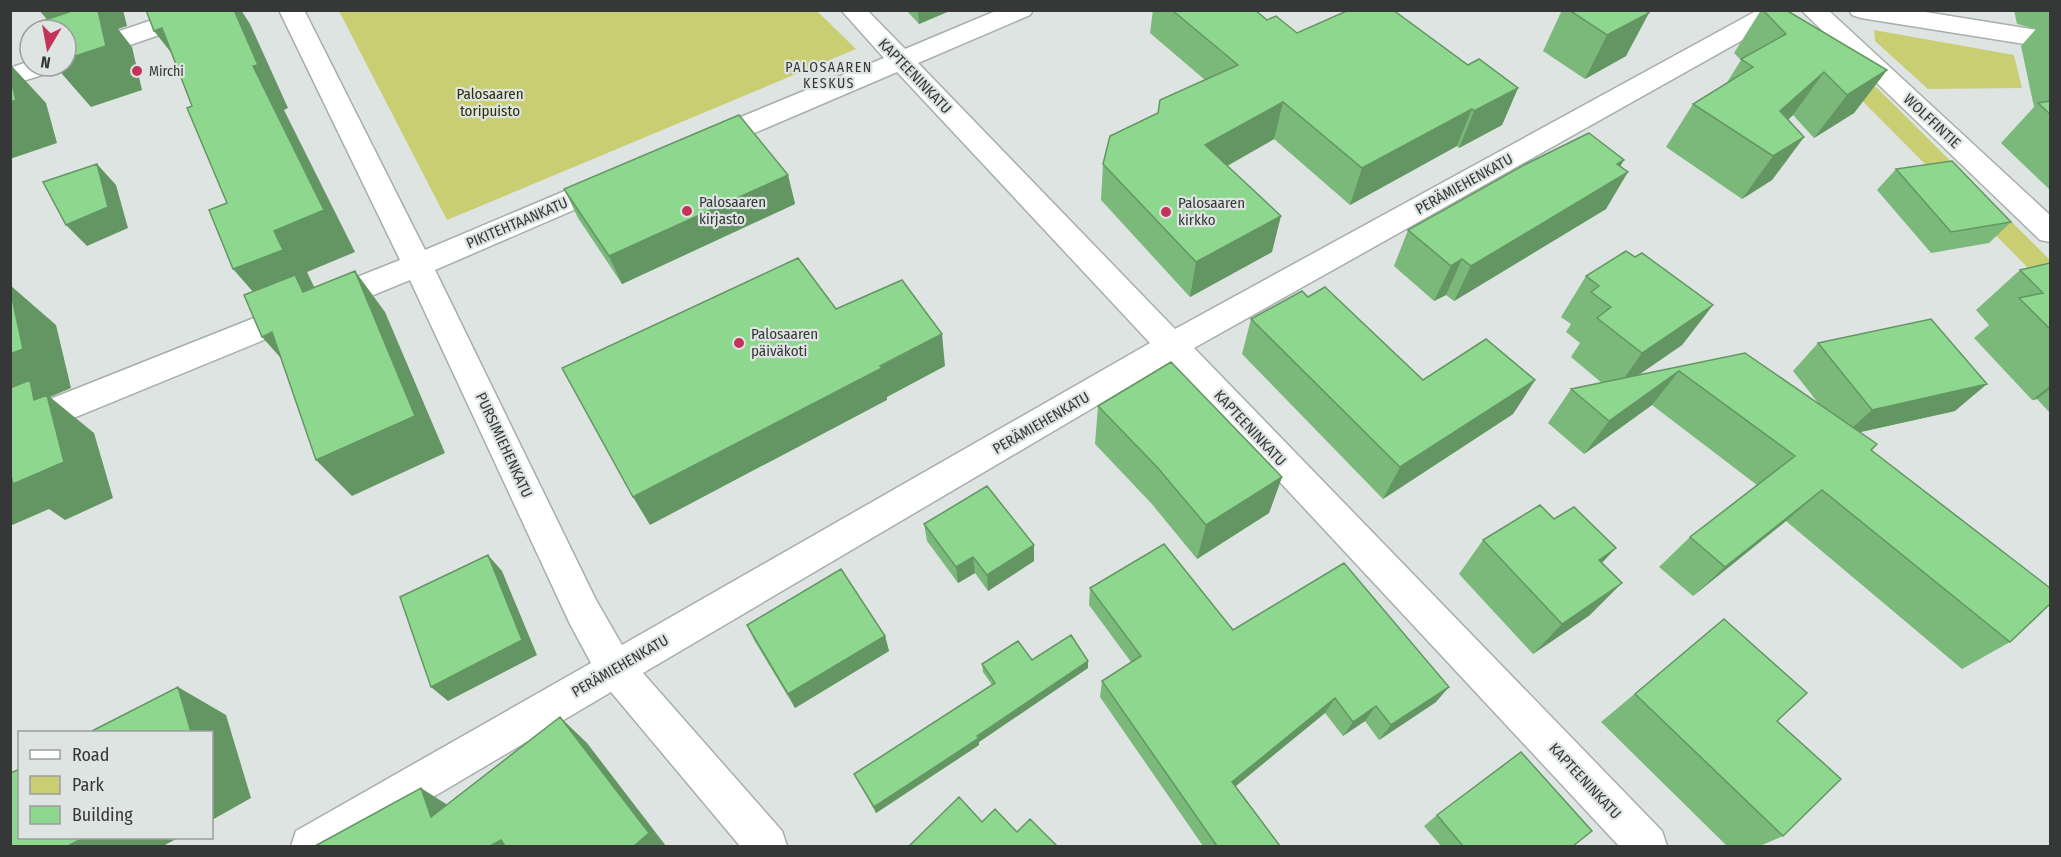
<svg xmlns="http://www.w3.org/2000/svg" width="2061" height="857" viewBox="0 0 2061 857" font-family="'Fira Sans Condensed',sans-serif">
<style>
.green{fill:#cace72}
.lines{fill:none;stroke-linecap:round;stroke-linejoin:round}
.street-casing{stroke:#a8aeac;stroke-width:3}
.secondary-casing{stroke:#a8aeac;stroke-width:3}
.street{fill:#fff;fill-rule:evenodd}
.secondary{fill:#fff;fill-rule:evenodd}
.wall{fill:#7ab97a}
.shaded-wall{fill:#639663}
.building{fill:#8ed78e;stroke:#639663;stroke-width:1.5}
.poi-dot{fill:#c43459;stroke:#dee4e2;stroke-width:2}
.labels{text-anchor:middle;stroke-width:4.5;stroke-linejoin:round;paint-order:stroke}
.far-neighbourhood-label{font-size:14px;letter-spacing:1.5px;fill:#353837;stroke:#dee4e2}
.far-poi-label{font-size:14px;fill:#353837;stroke:#dee4e2;text-anchor:start}
.street-label{font-size:15px;fill:#353837;stroke:#dee4e2}
.park-label{font-size:15px;fill:#2f3004;stroke:#dee4e2}
.poi-label{font-size:15px;fill:#353837;stroke:#dee4e2;text-anchor:start}
</style>
<rect width="100%" height="100%" fill="#dee4e2"/>
<path class="green" d="M339 11H817L856 49 447 220Z
M1791 29 1863 74 2050 260V290Z
M1874 30 2014 55 2022 88 1928 89 1875 41Z"/>
<g class="lines">
<g class="street-casing">
<path id="street" d="M279 10H304L425 250 600 176 610 173 620 176 624 183 620 190 435 270 596 600 622 645 1150 343 897 72 717 149 707 151 697 149 693 142 697 135 884 58 841 10H867L905 49 998 10H1033L1030 15 918 63 1175 329 1758 10H1790L1787 15 1194 348 1662 831 1667 846H1619L1169 363 643 673 782 831 787 846H740L611 692 350 846H291L296 831 591 663 570 624 410 280 10 444V415L400 260Z
M1801 10H1828L2050 215V242L2040 240Z
M1849 10H1913L2050 32V48L1861 18 1852 15Z"/>
</g>
<g class="secondary-casing">
<path id="secondary" d="M182 10H220L217 15 75 64 66 66H65L66 49Z
M30 61V66H56L52 72 10 85V68Z"/>
</g>
<use href="#street" class="street"/>
<use href="#secondary" class="secondary"/>
</g>
<path class="wall" d="M906 10H952L919 24Z
M1153 10H1255L1267 20 1297 33 1468 65 1518 88 1502 125 1459 148 1457 146 1350 205 1274 139 1227 166 1272 252 1190 297 1101 200 1103 164 1158 113 1205 80 1150 33Z
M1562 10H1645L1626 56 1585 79 1543 51Z
M1761 10H1786L1887 70 1854 113 1814 138 1793 115 1788 120 1804 137 1772 180 1742 199 1666 147 1693 104 1726 84 1741 60 1734 53Z
M2014 10H2050V190L2001 143 2034 107 2021 46 2036 29 2017 24Z
M1624 160 1620 166 1606 209 1454 301 1446 295 1434 301 1394 266 1408 230Z
M1896 169 2011 222 1989 243 1931 253 1877 190Z
M788 175 795 204 622 284 578 218 564 189Z
M1635 257 1713 305 1682 345 1638 375 1745 353 1819 404 1793 371 1818 343 1955 411 1859 432 1871 450 2010 642 1962 669 1786 521 1693 596 1659 567 1690 537 1757 485 1652 405 1584 454 1548 423 1571 389 1602 383 1571 357 1580 343 1566 332 1571 324 1561 317 1586 276Z
M2050 263V413L2037 399 2032 400 1974 338 1989 325 1976 310 2020 270Z
M1308 297 1423 380H1535L1513 414 1383 499 1242 354 1251 319Z
M1098 406 1282 477 1269 513 1197 559 1151 503 1095 444Z
M1554 519 1602 563 1590 615 1533 654 1459 574 1483 540Z
M924 524 1034 545V561L988 591 975 573 958 583 927 541Z
M1090 588 1233 630 1436 702 1379 740 1365 721 1343 736 1325 713 1236 786 1280 846H1203L1100 697 1102 681 1131 662 1089 605Z
M1724 619 1783 836 1760 846H1727L1601 722Z
M747 625 885 636 889 651 795 708 754 640Z
M1032 660 1088 668 979 742V745L876 813 854 774 992 685 983 672 982 664Z
M1437 815 1573 846H1441L1424 826Z"/>
<path class="shaded-wall" d="M39 10H123L127 26 118 29 132 47 142 90 91 107 55 66H66V59L56 30Z
M234 10H241L250 24 288 108 284 110 355 252 307 272 316 291 269 310 233 269 274 231Z
M918 10H952L919 24Z
M1649 13 1626 56 1585 79 1607 35Z
M162 28 188 74 154 31Z
M10 64 46 103 57 143 10 159Z
M1887 70 1854 113 1814 138 1847 95Z
M1824 72 1793 115 1758 147 1780 111Z
M1518 88 1502 125 1459 148 1474 111Z
M1283 102 1274 139 1199 182 1205 145Z
M1472 109 1457 146 1350 205 1362 168Z
M1804 137 1772 180 1742 199 1773 156Z
M1624 160 1611 182 1628 172 1606 209 1454 301 1471 266 1617 164Z
M97 164 116 185 128 228 87 246 66 225Z
M788 175 795 204 622 284 609 256Z
M1281 216 1272 252 1190 297 1196 262Z
M1462 259 1446 295 1434 301 1451 266Z
M355 271 385 312 445 453 352 496 316 460Z
M10 285 56 325 71 388 50 397 94 433 113 498 65 520 49 509 10 526Z
M1713 305 1682 345 1614 392 1642 353Z
M272 332 297 376 262 337Z
M942 334 945 366 887 397V400L650 525 633 497Z
M1679 371 1652 405 1584 454 1609 421Z
M1535 380 1513 414 1383 499 1400 467Z
M1987 384 1955 411 1843 436 1872 410Z
M2050 386V389L2037 399 2032 400Z
M1282 477 1269 513 1197 559 1206 525Z
M1822 490 1786 521 1693 596 1725 567Z
M1034 545V561L988 591 987 575Z
M1616 548 1585 581 1599 560Z
M488 555 502 571 537 655 448 701 431 687Z
M973 557 975 573 958 583 956 567Z
M1622 583 1590 615 1533 654 1562 624Z
M885 636 889 651 795 708 788 694Z
M1088 661V668L979 742V745L876 813 874 807Z
M178 687 226 715 251 798 212 820V732H191Z
M1449 687 1436 702 1379 740 1391 725Z
M1335 698 1325 713 1226 794 1232 782Z
M1376 706 1365 721 1343 736 1353 722Z
M560 717 587 743 666 846H634Z
M421 788 457 811 431 817Z
M85 837H180L163 846H68Z
M501 840 511 846H490Z"/>
<path class="building" d="M75 10H98L106 46 66 59V30H42L39 22Z
M146 10H234L258 65 253 66 324 210 274 231 283 250 233 269 209 210 227 203 187 108 192 106 162 28 154 31Z
M1172 10H1255L1267 20 1276 16 1297 33 1349 10H1393L1468 65 1479 59 1518 88 1474 111 1472 109 1362 168 1283 102 1205 145 1281 216 1196 262 1103 164 1110 136 1158 113 1160 100 1238 65Z
M1569 10H1645L1649 13 1607 35Z
M1763 10H1786L1887 70 1847 95 1824 72 1780 111 1804 137 1773 156 1693 104 1753 67 1741 59 1786 34Z
M10 77 16 100 10 102Z
M2050 101V114L2038 103Z
M739 115 788 175 609 256 564 189Z
M1589 133 1624 160 1617 164 1628 172 1471 266 1462 259 1451 266 1408 230 1526 164Z
M1952 161 2011 222 1951 232 1896 169Z
M97 164 108 207 66 225 43 182Z
M1626 251 1635 257 1642 253 1713 305 1642 353 1597 318 1611 307 1591 292 1599 286 1586 276Z
M798 258 836 309 902 280 942 334 880 366 882 368 633 497 562 368Z
M2050 263V329L2019 298 2043 293 2020 270Z
M355 271 415 416 316 460 272 332 262 337 244 295 295 275 303 292Z
M1325 287 1423 380 1486 339 1535 380 1400 467 1251 319 1302 291 1308 297Z
M10 288 23 349 10 354Z
M1931 319 1987 384 1872 410 1818 343Z
M1745 353 1877 444 1871 450 2050 588V604L2010 642 1822 490 1725 567 1690 537 1795 456 1679 371 1609 421 1571 389Z
M1171 362 1282 477 1206 525 1157 467 1098 406Z
M30 380 34 400 47 395 64 462 13 484 10 471V388Z
M987 486 1034 545 987 575 973 557 956 567 924 524Z
M1540 505 1554 519 1574 507 1616 548 1599 560 1622 583 1562 624 1483 540Z
M1164 544 1233 630 1344 563 1449 687 1391 725 1376 706 1353 722 1335 698 1232 782 1280 846H1217L1102 681 1141 656 1090 588Z
M488 555 522 640 431 687 400 597Z
M841 569 885 636 788 694 747 625Z
M1724 619 1807 693 1777 721 1841 779 1783 836 1635 694Z
M1071 635 1088 661 977 736 979 738 874 807 854 774 995 683 982 664 1018 641 1032 660Z
M178 687 191 732H90Z
M560 717 649 833 634 846H505L501 840 490 846H315L421 788 431 817Z
M1521 752 1592 831 1573 846H1463L1437 815Z
M20 769V837H85L68 846H10V773Z
M959 797 982 822 995 809 1017 832 1030 819 1057 846H909Z"/>
<g class="poi-dot">
<circle cx="137" cy="71" r="6"/>
<circle cx="687" cy="211" r="6"/>
<circle cx="1166" cy="212" r="6"/>
<circle cx="739" cy="343" r="6"/>
</g>
<g class="labels">
<g class="far-neighbourhood-label">
<text x="829" y="72">PALOSAAREN<tspan x="829" dy="16">KESKUS</tspan></text>
</g>
<g class="far-poi-label">
<text x="149" y="76">Mirchi</text>
</g>
<g class="street-label">
<text transform="translate(915 76) rotate(46)" y="5">KAPTEENINKATU</text>
<text transform="translate(1932 121) rotate(43)" y="5">WOLFFINTIE</text>
<text transform="translate(1464 184) rotate(-29)" y="5">PERÄMIEHENKATU</text>
<text transform="translate(517 223) rotate(-23)" y="5">PIKITEHTAANKATU</text>
<text transform="translate(1041 423) rotate(-30)" y="5">PERÄMIEHENKATU</text>
<text transform="translate(1250 428) rotate(47)" y="5">KAPTEENINKATU</text>
<text transform="translate(504 445) rotate(65)" y="5">PURSIMIEHENKATU</text>
<text transform="translate(620 666) rotate(-30)" y="5">PERÄMIEHENKATU</text>
<text transform="translate(1585 781) rotate(47)" y="5">KAPTEENINKATU</text>
</g>
<g class="park-label">
<text x="490" y="99">Palosaaren<tspan x="490" dy="17">toripuisto</tspan></text>
</g>
<g class="poi-label">
<text x="699" y="207">Palosaaren<tspan x="699" dy="17">kirjasto</tspan></text>
<text x="1178" y="208">Palosaaren<tspan x="1178" dy="17">kirkko</tspan></text>
<text x="751" y="339">Palosaaren<tspan x="751" dy="17">päiväkoti</tspan></text>
</g>
</g>
<rect width="2061" height="857" fill="none" stroke="#353837" stroke-width="24"/>
<rect x="18" y="731" width="195" height="108" fill="#dee4e2" stroke="#9a9f9e" stroke-width="1.5"/>
<rect x="30" y="750" width="30" height="9" fill="#ffffff" stroke="#9a9f9e" stroke-width="1.5"/>
<text x="72" y="761" font-size="18" fill="#353837">Road</text>
<rect x="30" y="776" width="30" height="18" fill="#cace72" stroke="#9a9f9e" stroke-width="1.5"/>
<text x="72" y="791" font-size="18" fill="#353837">Park</text>
<rect x="30" y="806" width="30" height="18" fill="#8ed78e" stroke="#9a9f9e" stroke-width="1.5"/>
<text x="72" y="821" font-size="18" fill="#353837">Building</text>
<g transform="translate(48 48) rotate(190)"><circle r="28" fill="#dee4e2" stroke="#9a9f9e" stroke-width="1.5"/>
<path d="M0-4.5L10 22L0 15L-10 22Z" fill="#c43459"/>
<text y="-9" font-size="16" font-weight="bold" text-anchor="middle" fill="#353837">N</text>
</g>
</svg>
